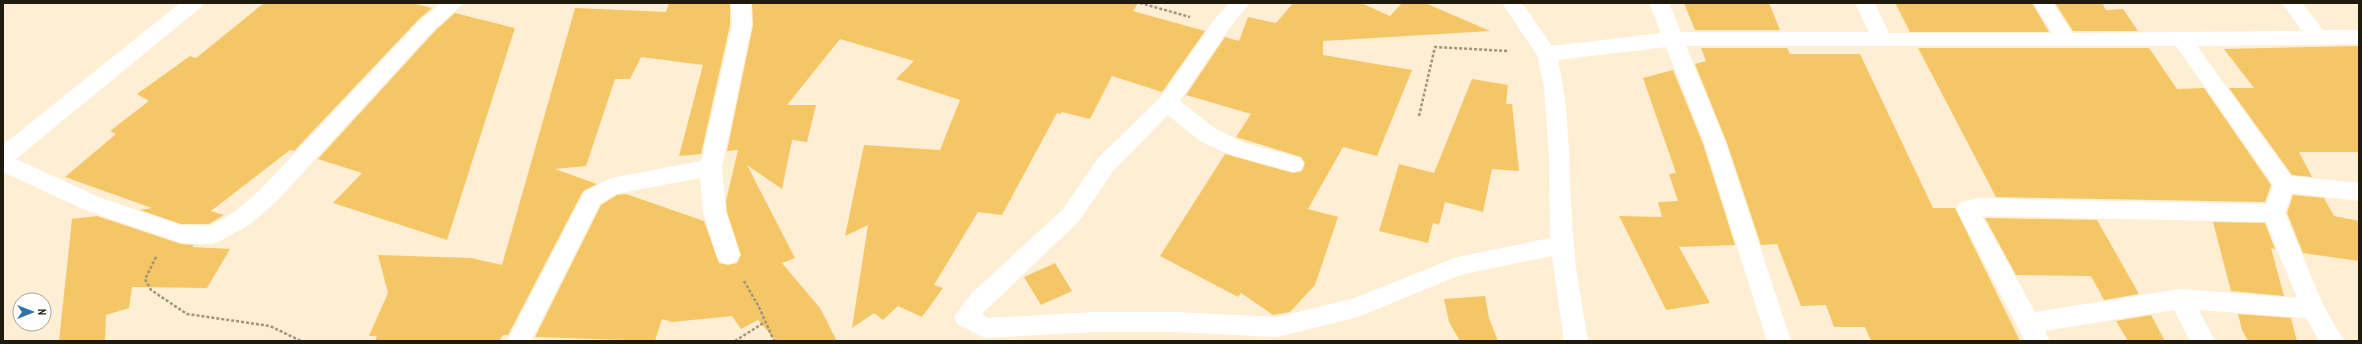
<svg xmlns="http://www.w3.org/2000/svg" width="2362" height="344" viewBox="0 0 2362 344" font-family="'PT Sans Narrow',sans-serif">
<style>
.building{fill:#f5c665}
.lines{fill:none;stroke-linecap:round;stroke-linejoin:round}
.path{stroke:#a0947f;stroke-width:2.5;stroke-dasharray:3 2;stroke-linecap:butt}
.minor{fill:#fff;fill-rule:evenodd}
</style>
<rect width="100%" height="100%" fill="#feefd4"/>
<path class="building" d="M264 3H412L432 8 419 19 294 151 290 150 211 211 224 215 209 224H181L140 210 152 208 65 177 116 134 110 131 149 101 137 94 190 56 196 58Z
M669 3H730V25L701 154 679 156 703 65 641 57 630 79H615L586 166 555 169 597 184 583 191 508 335H503L499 341H375L377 336H369L388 293 378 255 471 258 502 265 575 8 666 12Z
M752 3H1138L1133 11 1205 31 1162 92 1112 76 1090 119 1062 112 1061 114 1057 113 1002 215 978 212 934 285 943 288 922 317 898 306 883 320 874 313 852 328 868 225 845 236 864 145 940 150 960 100 896 79 914 61 840 39 787 105H816L807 142 792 140 782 189 747 165 795 258 782 263 820 308 837 341H776L758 320 741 329 732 316 672 322 662 319 655 341 535 337 601 205 617 195 626 194 704 221 719 263 728 265 737 263 741 255 727 212 726 201 738 150 727 151 753 25Z
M1293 3H1361L1390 16 1402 3H1425L1490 31 1323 41V55L1412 70 1377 156 1343 147 1308 209 1338 217 1315 285 1290 312 1273 315 1241 293 1238 297 1160 256 1225 154 1293 173 1302 171 1305 163 1301 157 1236 137 1251 114 1186 95 1225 37 1239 41 1248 17 1276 23Z
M1684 3H1769L1780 30H1695Z
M1895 3H2032L2049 32H1910Z
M2055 3H2102L2106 10 2123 9 2138 31H2073Z
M455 13 515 28 447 240 333 203 362 173 318 159 435 31Z
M2359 46V152H2299L2312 177 2292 175 2229 88H2254L2224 49Z
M1701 48H1787L1790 54H1860L1933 208H1955L2020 341H1871L1865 327H1834L1826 305 1801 306 1777 244 1761 245 1727 143 1695 64 1706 61Z
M1918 48H2149L2177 89 2204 88 2271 185 2265 202 1996 197Z
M1673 70 1703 144 1735 245 1679 247 1710 303 1666 310 1619 216 1662 217 1658 202 1678 201 1669 174 1676 173 1643 78Z
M1472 79 1508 85 1506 104H1512L1519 171 1492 169 1483 212 1445 202 1439 225 1433 223 1428 243 1379 231 1399 164 1434 173Z
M2293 195 2324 198 2334 216 2359 221V261L2303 253 2287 213Z
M97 216 181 244 194 245 192 247 230 249 207 288 132 287 129 308 106 315 105 341H59L72 219Z
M1985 218 2097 220 2139 294 2104 300 2091 276 2016 275Z
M2213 222 2265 223 2275 249 2271 248 2284 296 2231 291Z
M1055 263 1072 291 1041 305 1024 277Z
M1485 296 1489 318 1498 341H1460L1449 322 1444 299Z
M2238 314 2291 318 2297 341H2248L2242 330Z
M2151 315 2165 341H2128L2116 321Z"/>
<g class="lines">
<path class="path" d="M1140 3 1190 17
M1419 116 1435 47 1508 51
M156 257 145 279 151 290 187 314 270 326 301 341
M744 281 759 307 774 341
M735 341 765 322"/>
<path class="minor" d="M180 3H203L200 8 16 159 101 198 181 225 209 226 233 213 260 190 420 20 441 3H464L434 30 276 202 249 225 220 241 212 244 181 243 85 210 3 172V145Z
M731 3H751L752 25 722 167 726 212 740 255 736 262 728 264 720 262 716 255 703 212 700 178 616 194 600 204 531 341H507L584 192 611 178 701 161 732 25Z
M1229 3H1250L1228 30 1180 101 1216 129 1242 142 1301 158 1304 164 1301 170 1293 172 1228 154 1200 141 1168 115 1114 170 1079 221 982 314 988 318 1094 312H1175L1277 317 1355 298 1457 257 1550 238 1549 155 1544 87 1537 55 1502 3H1522L1552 46 1661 33 1649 3H1669L1681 32H1869L1855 3H1875L1889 33H2052L2033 3H2053L2072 33 2302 31 2282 3H2302L2323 30H2359V44L2197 46 2291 176 2359 183V201L2292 193 2285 213 2323 305 2344 341H2319L2306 318 2199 310 2215 341H2190L2174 310 2045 331 2050 341H2025L1956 209 1959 203 1977 198 2266 204 2273 185 2176 46H1686L1726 143 1791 341H1767L1704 143 1666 47 1558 60C1572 121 1568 183 1574 245 1576 277 1583 309 1588 341H1564L1552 256 1460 275 1358 317 1277 337 1175 332H1094L985 338 957 324 954 317 972 293 1063 209 1098 158 1160 98 1214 20ZM1982 216 2266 222 2297 298 2180 289 2035 312Z"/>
</g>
<rect width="2362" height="344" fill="none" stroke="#201a0d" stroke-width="8"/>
<g transform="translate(32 312) rotate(90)"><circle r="19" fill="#fefefe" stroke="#a5a39e"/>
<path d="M0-3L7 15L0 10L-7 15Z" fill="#2c73a8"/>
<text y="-6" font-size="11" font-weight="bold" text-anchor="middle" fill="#201a0d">N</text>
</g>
</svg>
